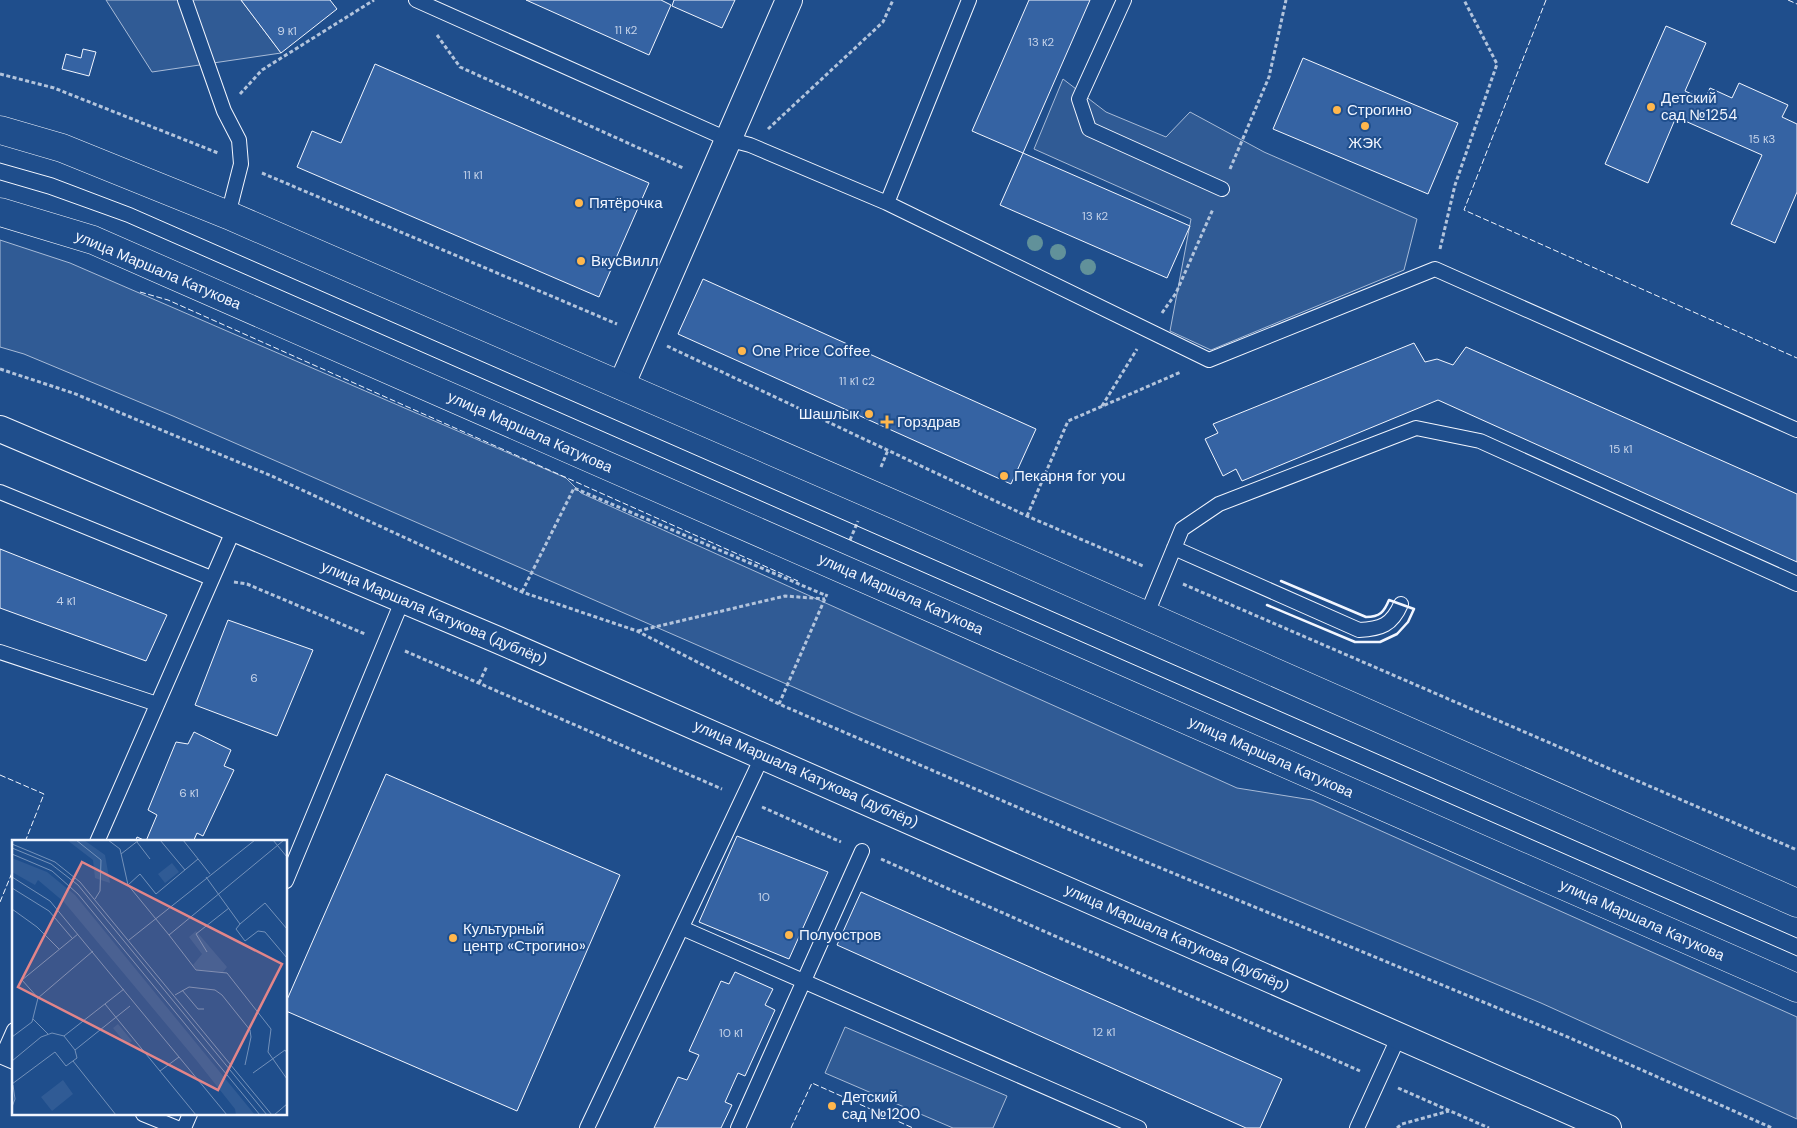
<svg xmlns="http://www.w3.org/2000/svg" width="1797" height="1128" viewBox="0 0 1797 1128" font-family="'DM Sans',sans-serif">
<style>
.green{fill:#305b95;stroke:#a8bbd7}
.building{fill:#3563a3;stroke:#f2f6ff}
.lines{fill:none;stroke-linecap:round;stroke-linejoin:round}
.service-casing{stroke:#f2f6ff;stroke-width:16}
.minor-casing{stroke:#f2f6ff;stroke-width:28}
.secondary-casing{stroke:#f2f6ff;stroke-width:29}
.path{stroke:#b3c4dc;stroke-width:3;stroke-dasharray:4 2.5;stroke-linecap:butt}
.service{stroke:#1f4e8c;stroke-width:14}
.minor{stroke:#1f4e8c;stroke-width:26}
.secondary{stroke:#1f4e8c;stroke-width:28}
.tram{stroke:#f2f6ff;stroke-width:1}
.fence{stroke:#f2f6ff;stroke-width:1;stroke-dasharray:6 2.5;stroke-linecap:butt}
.wall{stroke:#f2f6ff;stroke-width:2.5}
.tree{fill:#61919a}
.poi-dot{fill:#ffb74d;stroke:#1f4e8c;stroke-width:2}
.labels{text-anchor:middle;stroke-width:4;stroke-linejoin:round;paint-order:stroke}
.number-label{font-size:12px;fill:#c3d1e8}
.poi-label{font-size:15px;fill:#f2f6ff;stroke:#1f4e8c;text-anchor:start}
.street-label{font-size:15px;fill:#f2f6ff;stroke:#1f4e8c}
.inset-road{fill:none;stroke:#7391ba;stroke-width:1}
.view{fill:#e38589;fill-opacity:0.15;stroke:#e38589;stroke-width:2.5}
.inset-edge{fill:none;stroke:#f2f6ff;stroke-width:2.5}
</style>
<rect width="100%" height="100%" fill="#1f4e8c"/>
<path class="green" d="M106 0H241L281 53 152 72Z
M1063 79 1106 112 1166 137 1190 112 1264 152 1417 219 1404 270 1211 350 1170 331 1191 219 1034 149Z
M0 240 70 263 566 478 581 493 1237 788 1312 800 1797 1017V1119L1541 1003 855 714 173 416 24 354 0 347Z
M845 1027 1007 1096 993 1128H953L825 1073Z"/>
<path class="building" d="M241 0H330L337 9 281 53Z
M526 0H661L671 5 649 55Z
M674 0H735L722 28 672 6Z
M1029 0H1090L1023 153 972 131Z
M1666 26 1706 43 1685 91 1705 100 1710 88 1732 98 1739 83 1788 105 1782 117 1797 124V192L1775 243 1731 224 1762 155 1676 117 1648 183 1605 164Z
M83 49 96 52 89 76 62 69 66 54 81 58Z
M1303 58 1458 123 1428 194 1273 129Z
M375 64 649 183 599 297 297 167 312 131 341 143Z
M1023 153 1190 226 1167 278 1000 205Z
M703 279 1036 429 1011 484 678 334Z
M1414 343 1425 362 1437 359 1453 365 1466 347 1797 494V562L1438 400 1242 481 1236 469 1223 476 1205 439 1218 433 1213 424Z
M0 549 167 615 146 661 0 608Z
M228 620 313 650 277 736 195 705Z
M194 732 231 750 224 766 234 770 203 836 197 833 193 842H135L137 837 146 841 157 815 148 810 176 742 188 744Z
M386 774 620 875 517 1111 286 1011V1002Z
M737 836 828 872 789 959 699 922Z
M861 892 1282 1079 1260 1128H1246L837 945Z
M735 972 773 989 765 1005 775 1010 745 1076 738 1073 725 1102 732 1105 721 1128H654L678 1077 687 1080 699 1055 689 1051 721 981 729 984Z"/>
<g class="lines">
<g class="service-casing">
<path id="service" d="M185 0 224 111 239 140 241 164 228 215
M416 0 727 139 750 145 887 203
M969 0 887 203 1209 360 1435 269 1797 430
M1124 0 1079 99 1089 129 1222 189
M0 492 211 578
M1174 548 1359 630C1381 629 1392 625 1401 604
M1146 616 1182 529 1219 504 1416 428 1480 441 1797 584
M0 652 157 704
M97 842 234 529
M286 881 403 599
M682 928 1139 1128
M14 1030 2 1057 14 1062
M143 1114 177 1128
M184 1128 190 1114
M587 1128 763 755
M738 1128 862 851
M1357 1128 1399 1036"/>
</g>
<g class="minor-casing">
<path id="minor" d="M621 386 789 0
M0 429 498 640 1608 1128"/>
</g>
<g class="secondary-casing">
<path id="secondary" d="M0 130 62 148 228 215 898 506 1797 903
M0 212 93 240 1797 988"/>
</g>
<path class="path" d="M437 35 460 67 683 168
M0 74 54 88 218 153
M240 94 262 70 374 0
M768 129 883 22 893 0
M1230 169 1269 77 1286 0
M262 173 617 324
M1440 249 1455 185 1497 64 1464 0
M1162 313 1176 293 1213 209
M667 346 1027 516 1143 566
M0 369 73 393 274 477 522 592 637 631 779 704 1091 839 1570 1038 1772 1128
M1102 406 1137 349
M881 467 888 450
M1027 516 1068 421 1181 372
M850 540 858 521
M234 582 247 584 365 634
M1183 584 1797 850
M522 592 574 488 827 596
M638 631 785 596 825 599
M405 651 722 789
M479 683 487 666
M779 704 827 594
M762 807 841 842
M881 859 1360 1071
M1398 1088 1489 1128
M1397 1128 1402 1124 1449 1111"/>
<use href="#service" class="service"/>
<use href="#minor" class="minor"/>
<use href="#secondary" class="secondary"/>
<path class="tram" d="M0 163 53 178 132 208 1797 938
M0 180 48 194 126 222 1797 956"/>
<path class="fence" d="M1546 0 1464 210 1797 358
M1788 0 1797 4
M140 292 168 300 798 581
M0 775 44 794 25 842
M0 902 14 868
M791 1128 812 1083 913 1128"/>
<path class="wall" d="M1267 605 1355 642H1380L1397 634 1408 622 1414 609 1389 600C1384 612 1380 617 1366 617L1281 581"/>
</g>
<g class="tree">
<circle cx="1035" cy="243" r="8"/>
<circle cx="1058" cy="252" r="8"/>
<circle cx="1088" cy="267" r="8"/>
</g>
<g class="poi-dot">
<circle cx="1651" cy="107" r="5"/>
<circle cx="1337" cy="110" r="5"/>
<circle cx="1365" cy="126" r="5"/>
<circle cx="579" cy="203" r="5"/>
<circle cx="581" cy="261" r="5"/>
<circle cx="742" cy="351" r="5"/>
<circle cx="869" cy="414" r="5"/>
<path d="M884.5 414.5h5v5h5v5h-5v5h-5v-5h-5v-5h5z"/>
<circle cx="1004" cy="476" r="5"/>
<circle cx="789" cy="935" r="5"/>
<circle cx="453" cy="938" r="5"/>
<circle cx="832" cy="1106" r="5"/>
</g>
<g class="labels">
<g class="number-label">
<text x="626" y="34">11 к2</text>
<text x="287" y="35">9 к1</text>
<text x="1041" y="46">13 к2</text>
<text x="1762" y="143">15 к3</text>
<text x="473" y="179">11 к1</text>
<text x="1095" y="220">13 к2</text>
<text x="857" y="385">11 к1 с2</text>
<text x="1621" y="453">15 к1</text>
<text x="66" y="605">4 к1</text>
<text x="254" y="682">6</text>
<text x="189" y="797">6 к1</text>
<text x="764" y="901">10</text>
<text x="1104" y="1036">12 к1</text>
<text x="731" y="1037">10 к1</text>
</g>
<g class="poi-label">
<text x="1661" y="103">Детский<tspan x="1661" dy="17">сад №1254</tspan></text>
<text x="1347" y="115">Строгино</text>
<text x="1365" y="148" text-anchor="middle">ЖЭК</text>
<text x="589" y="208">Пятёрочка</text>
<text x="591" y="266">ВкусВилл</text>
<text x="752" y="356">One Price Coffee</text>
<text x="859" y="419" text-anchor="end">Шашлык</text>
<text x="897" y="427">Горздрав</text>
<text x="1014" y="481">Пекарня for you</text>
<text x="463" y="934">Культурный<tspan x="463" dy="17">центр «Строгино»</tspan></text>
<text x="799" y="940">Полуостров</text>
<text x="842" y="1102">Детский<tspan x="842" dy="17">сад №1200</tspan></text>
</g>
<g class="street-label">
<text transform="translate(158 270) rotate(23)" y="5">улица Маршала Катукова</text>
<text transform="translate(530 432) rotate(24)" y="5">улица Маршала Катукова</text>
<text transform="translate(901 594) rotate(24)" y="5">улица Маршала Катукова</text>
<text transform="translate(434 613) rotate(23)" y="5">улица Маршала Катукова (дублёр)</text>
<text transform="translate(1271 757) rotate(24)" y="5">улица Маршала Катукова</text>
<text transform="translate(806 774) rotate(24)" y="5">улица Маршала Катукова (дублёр)</text>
<text transform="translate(1642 920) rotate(24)" y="5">улица Маршала Катукова</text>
<text transform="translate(1177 938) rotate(24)" y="5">улица Маршала Катукова (дублёр)</text>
</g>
</g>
<g transform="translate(12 840)">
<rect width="275" height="275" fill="#1f4e8c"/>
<path d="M55 0H72L93 15 98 43 83 38 81 20ZM0 18 35 32 63 55 243 275H224L223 269 185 221 52 62 26 40 23 45 0 32ZM160 23 167 32 153 43 146 34ZM184 91 215 127 211 132 185 130 181 125 190 114 177 97ZM106 184 120 201 115 205 101 188ZM51 240 61 254 40 271 29 257Z" fill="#305b95"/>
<path class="inset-road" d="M64 0 89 20 88 51 83 59M96 0 108 9 116 45M148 0 173 30M171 0 198 34M261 0 275 17M272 0 157 95 184 130 215 133 259 189 256 212 275 239M125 2 138 19M0 4 43 22 68 42 260 275M0 8 39 24 66 45 255 275M0 14 40 31 66 54 248 275M109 14 127 0M0 37 38 61 215 275M194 37 228 84 253 63 275 89M0 48 37 71 60 98M0 69 25 87 47 109M228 84 224 89 233 101 246 91 253 92 275 118M66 94 10 140 26 158 81 111M157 95 116 45 128 34 144 54 186 19M117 100 243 0M195 112 184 94 217 68M170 150 186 169H192M163 155 177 147 203 150 210 155 238 190 239 197 233 225M93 164 184 275M21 179 36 194M0 197 20 182 26 158M63 210 118 166M0 221 29 197 40 193 52 196 112 149M61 221 104 275M148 231 167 217M241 233 273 210 275 213M0 244 43 212 54 226 65 218 63 210 52 196M0 267 3 259 1 245M262 275 275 264"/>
<path class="view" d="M70 22 270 124 206 250 6 147Z"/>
<rect width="275" height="275" class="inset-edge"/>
</g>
</svg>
